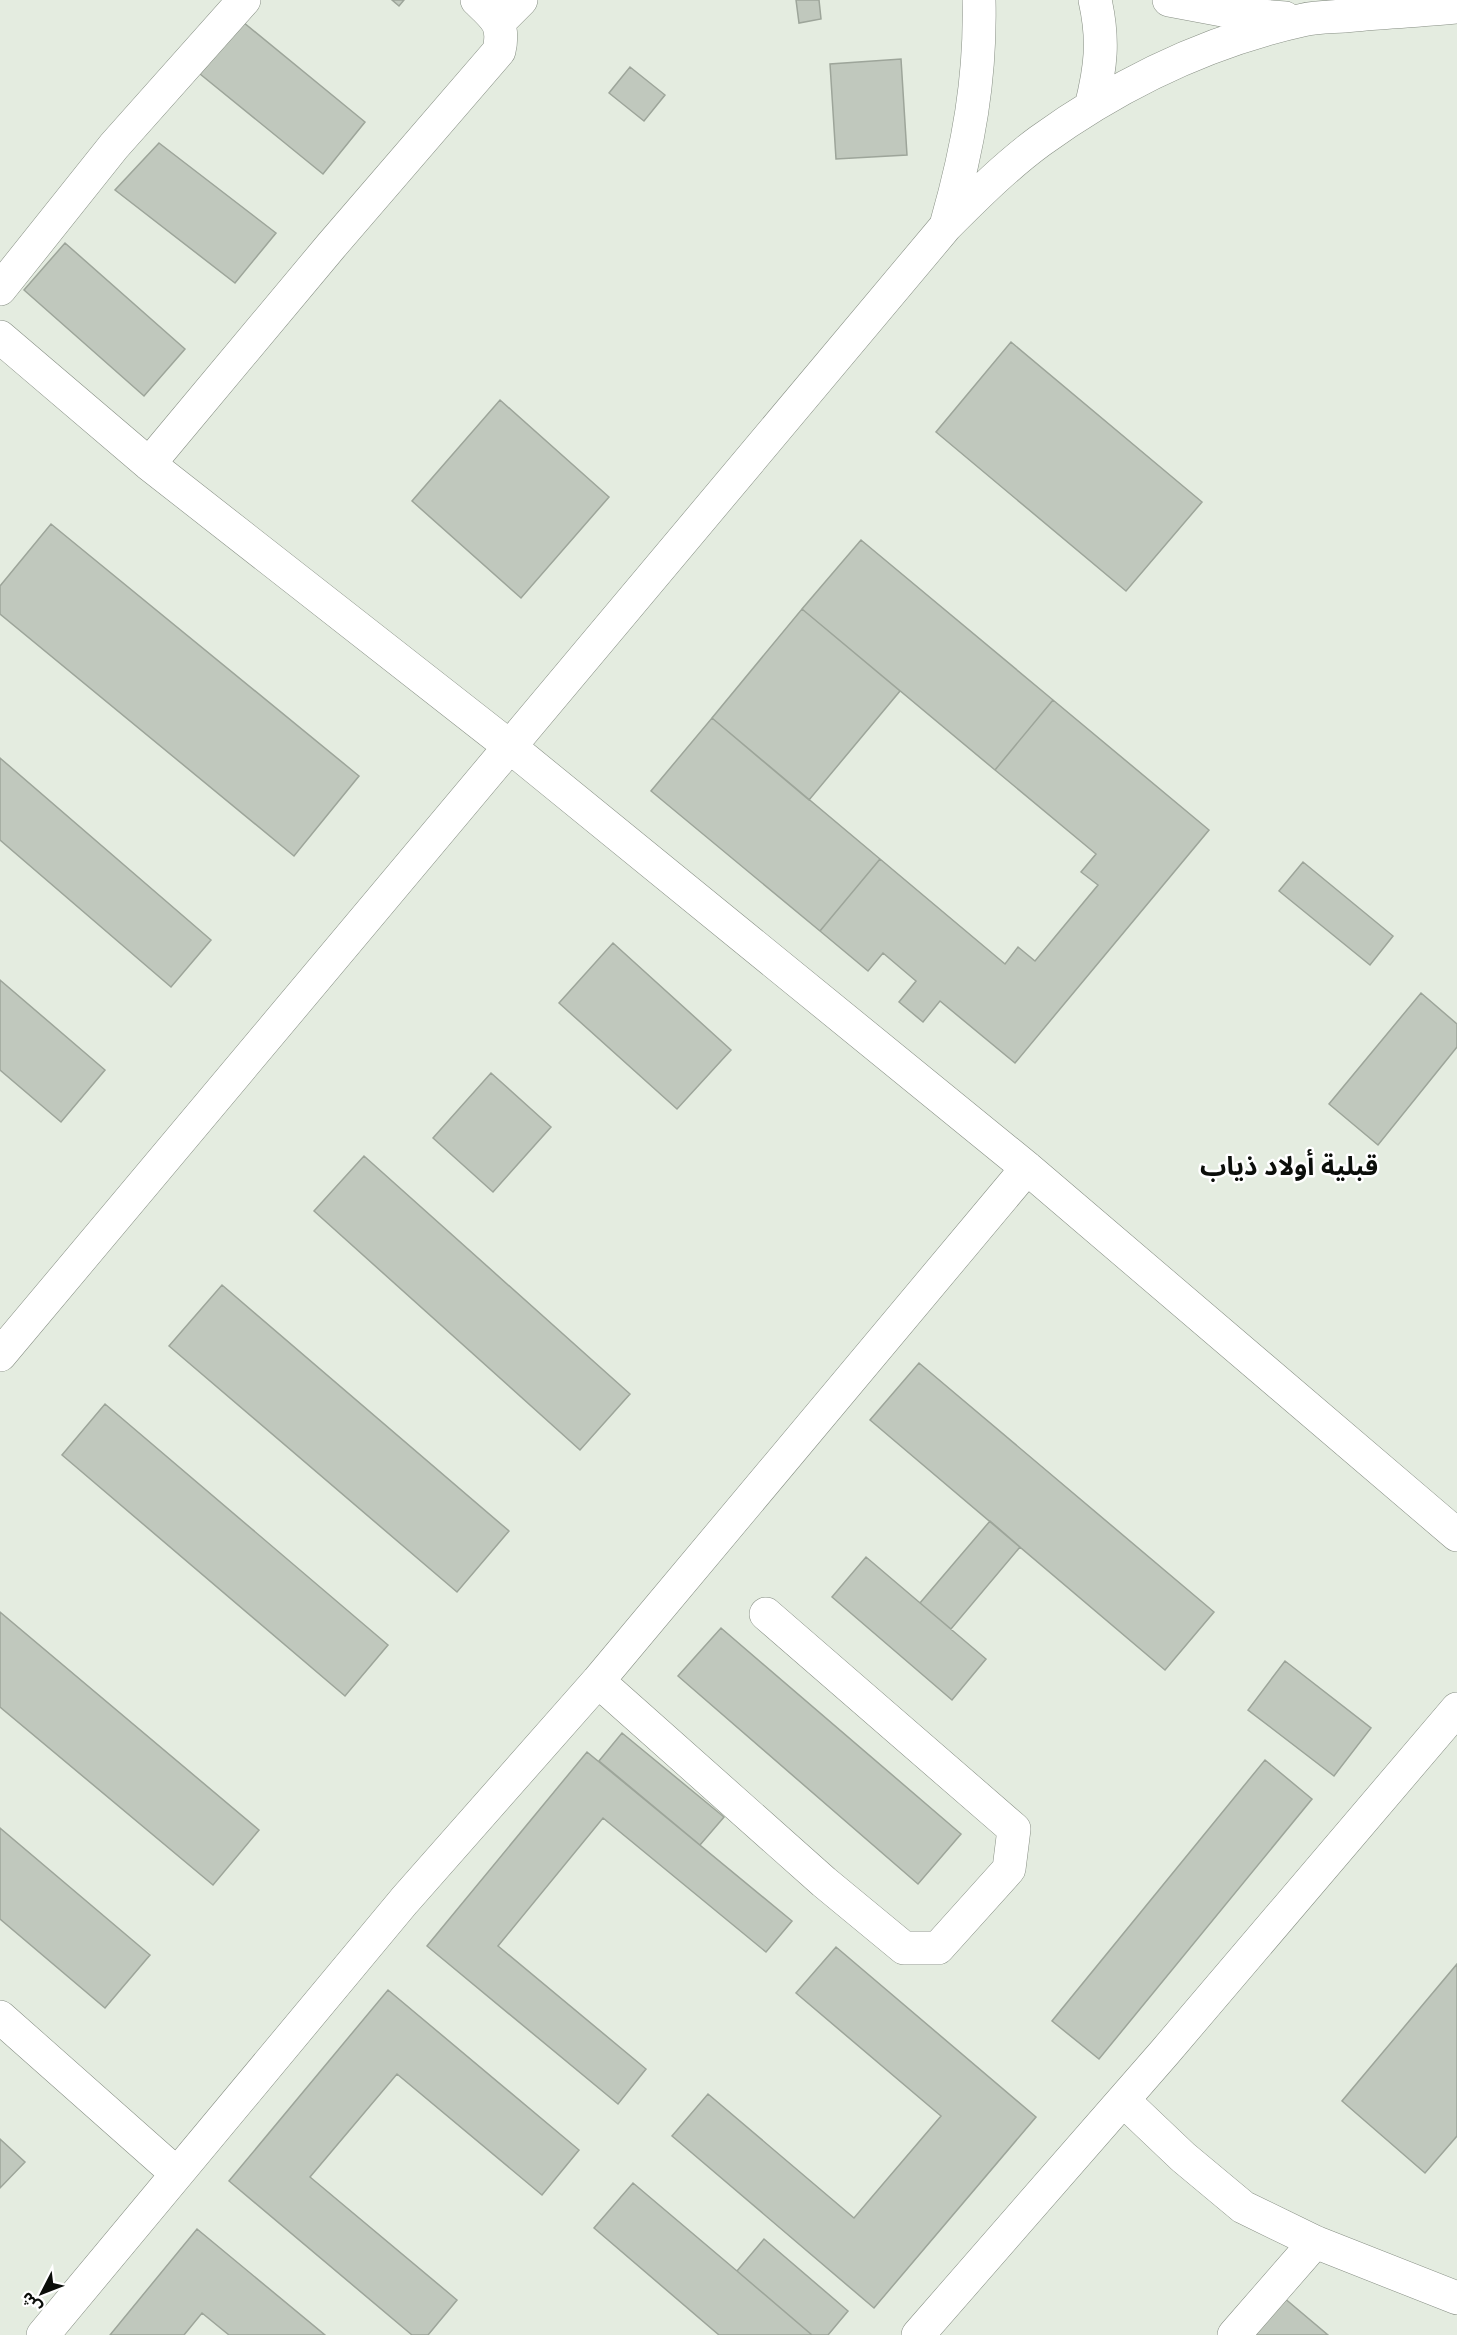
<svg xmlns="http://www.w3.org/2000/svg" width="1457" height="2335" viewBox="0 0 1457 2335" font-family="'Open Sans','Noto Sans Arabic',sans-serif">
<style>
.building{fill:#c0c8bd;stroke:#9da59a;stroke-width:1.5}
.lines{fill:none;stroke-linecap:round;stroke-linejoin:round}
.minor-casing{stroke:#868e83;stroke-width:34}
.minor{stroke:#fff;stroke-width:33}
.labels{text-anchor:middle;stroke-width:5;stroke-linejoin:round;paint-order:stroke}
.district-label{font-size:26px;font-weight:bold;fill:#0b0e0a;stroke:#fff}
</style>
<rect width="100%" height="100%" fill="#e4ece0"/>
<path class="building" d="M392 0H404L399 6Z
M796 0H819L821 19 799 23Z
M243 22 365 122 323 174 200 74Z
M901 59 907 155 836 159 830 64Z
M630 67 665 95 644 121 609 93Z
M159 143 276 233 235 283 115 190Z
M65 243 185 349 144 396 24 290Z
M1011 342 1202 502 1126 591 936 432Z
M500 400 609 497 521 598 412 501Z
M51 524 359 776 294 856 0 614V586Z
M861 540 1053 700 995 770 802 609Z
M802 609 900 691 809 800 712 718Z
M1053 700 1209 830 1015 1063 940 1001 923 1022 899 1002 916 981 883 953 868 971 820 931 880 859 1005 964 1018 947 1035 961 1098 885 1081 872 1096 854 995 770Z
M712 718 880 859 820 931 651 791Z
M0 758 211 940 171 987 0 840Z
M1303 862 1393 936 1370 965 1279 891Z
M613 943 731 1050 677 1109 559 1003Z
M0 980 105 1070 61 1122 0 1070Z
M1421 993 1457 1024V1047L1378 1145 1329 1104Z
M491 1073 551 1127 493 1192 433 1138Z
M364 1156 630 1394 580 1450 314 1211Z
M222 1285 509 1531 457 1592 169 1346Z
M919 1363 1214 1612 1165 1670 870 1420Z
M105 1404 388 1645 345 1696 62 1455Z
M990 1521 1020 1547 951 1629 920 1603Z
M866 1557 986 1659 952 1700 832 1597Z
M0 1612 259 1830 213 1885 0 1707Z
M721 1628 961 1834 918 1884 678 1676Z
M1285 1661 1371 1728 1334 1776 1248 1710Z
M622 1733 724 1817 700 1845 599 1761Z
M587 1752 792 1921 766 1952 603 1818 498 1946 646 2069 618 2104 427 1946Z
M1265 1760 1312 1799 1099 2059 1052 2021Z
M0 1828 150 1955 105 2008 0 1919Z
M836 1947 1036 2117 874 2308 672 2136 708 2094 854 2218 941 2116 796 1993Z
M1457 1964V2136L1425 2173 1342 2101Z
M388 1990 579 2150 542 2195 397 2074 310 2177 457 2300 428 2335H412L229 2181Z
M0 2139 25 2162 0 2188Z
M633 2183 737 2271 812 2335H719L594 2228Z
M197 2229 325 2335H229L202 2313 184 2335H110Z
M764 2239 848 2311 828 2335H812L737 2271Z
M1283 2297 1328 2335H1250Z"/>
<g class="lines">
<g class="minor-casing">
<path id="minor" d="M1169 0 1249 15 1285 18
M499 22 521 0
M1091 107C1101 67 1104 40 1095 0
M947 222C968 148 981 78 979 0
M0 289 114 146 244 0
M0 337 149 464 509 746 1027 1168 1457 1535
M149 464 331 246 499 51C505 24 496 18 477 0
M0 1355 946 226C976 196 1006 166 1040 141 1119 84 1208 41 1303 20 1316 17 1330 17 1344 16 1381 12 1419 11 1457 7
M598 1681 824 1882 904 1948H938L1009 1869 1014 1829 766 1614
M0 2017 176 2173
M1123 2100 1183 2157 1243 2207 1315 2242 1457 2298
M43 2335 404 1901 598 1681 1027 1168
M918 2335 1165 2052 1457 1709
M1234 2335 1315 2242"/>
</g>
<use href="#minor" class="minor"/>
</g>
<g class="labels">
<g class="district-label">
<text x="1289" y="1175">قبلية أولاد ذياب</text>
</g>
</g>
<g transform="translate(42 2293) rotate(228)" stroke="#ffffff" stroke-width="4.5" paint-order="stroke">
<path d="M0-4.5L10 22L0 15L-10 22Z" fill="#0b0e0a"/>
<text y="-9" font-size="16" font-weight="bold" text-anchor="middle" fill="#0b0e0a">ش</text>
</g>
</svg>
